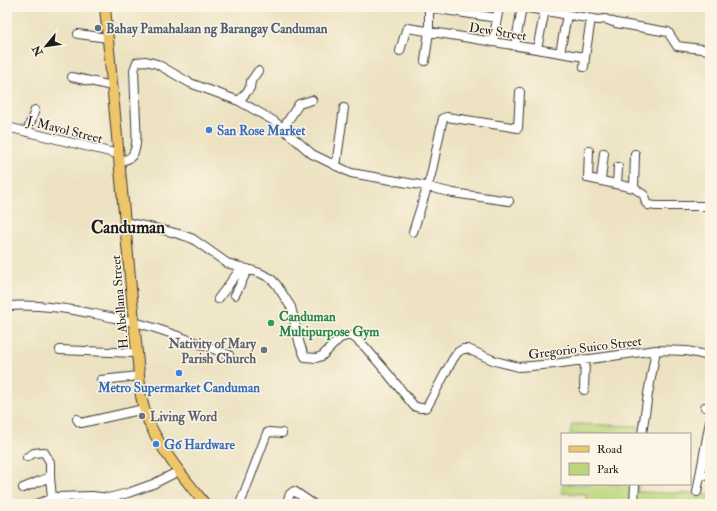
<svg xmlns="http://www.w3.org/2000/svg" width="717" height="511" viewBox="0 0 717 511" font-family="'IM FELL Double Pica',serif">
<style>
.green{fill:#bad57b;stroke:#6b784c}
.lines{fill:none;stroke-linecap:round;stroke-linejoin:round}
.minor-casing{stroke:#3b3a35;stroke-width:10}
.major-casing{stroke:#3b3a35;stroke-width:12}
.minor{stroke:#fff;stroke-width:8}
.major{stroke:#eec569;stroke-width:10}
.service-dot{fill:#5c6f8a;stroke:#fcf5e5;stroke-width:1.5}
.shop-dot{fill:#3f7fe0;stroke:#fcf5e5;stroke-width:1.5}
.leisure-dot{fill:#2e9e5b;stroke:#fcf5e5;stroke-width:1.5}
.worship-dot{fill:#6b7280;stroke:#fcf5e5;stroke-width:1.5}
.labels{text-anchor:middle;stroke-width:3;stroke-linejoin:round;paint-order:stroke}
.service-label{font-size:13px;font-weight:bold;fill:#4e5e75;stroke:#fcf5e5;text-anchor:start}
.street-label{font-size:13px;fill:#1c1c1c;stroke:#fcf5e5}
.shop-label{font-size:13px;font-weight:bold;fill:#366cbe;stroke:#fcf5e5;text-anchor:start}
.leisure-label{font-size:13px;font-weight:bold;fill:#27864d;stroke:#fcf5e5;text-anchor:start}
.worship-label{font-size:13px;font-weight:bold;fill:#5b616d;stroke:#fcf5e5;text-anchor:end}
.district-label{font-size:17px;font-weight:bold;fill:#1c1c1c;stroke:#fcf5e5}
</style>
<rect width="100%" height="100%" fill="#fcf5e5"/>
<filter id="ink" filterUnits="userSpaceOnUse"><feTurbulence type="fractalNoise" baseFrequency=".025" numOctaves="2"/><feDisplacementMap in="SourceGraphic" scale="8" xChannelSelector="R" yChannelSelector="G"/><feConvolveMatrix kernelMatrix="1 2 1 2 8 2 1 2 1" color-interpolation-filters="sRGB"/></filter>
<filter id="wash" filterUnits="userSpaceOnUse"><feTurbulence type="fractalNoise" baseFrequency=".012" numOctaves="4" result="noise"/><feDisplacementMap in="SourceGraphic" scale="16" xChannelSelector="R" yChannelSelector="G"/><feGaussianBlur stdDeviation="0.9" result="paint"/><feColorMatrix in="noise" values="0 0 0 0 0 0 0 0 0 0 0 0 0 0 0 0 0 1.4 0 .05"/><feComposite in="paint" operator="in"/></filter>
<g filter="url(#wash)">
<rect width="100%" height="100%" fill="#ece2c1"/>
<path class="green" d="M572 424 639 426 638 434H570Z
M563 484H638V492L710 494V504H586V494L561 493Z"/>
</g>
<g filter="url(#ink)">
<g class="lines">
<g class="minor-casing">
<path id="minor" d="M426 7 497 18
M522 7 599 20 605 19 616 23 662 31 668 32 677 46 710 50
M78 34 108 38
M493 42 499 7
M515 46 522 7
M537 49 545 10
M400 51 406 30 408 28 585 57
M560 53 567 15
M425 61 429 31V7
M584 67 585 57 591 19
M72 77 112 86
M239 101 250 88 251 81 258 71
M7 127 118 154
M283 128 299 104 312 100
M27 132 35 110
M589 151 588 178 634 188 644 195 646 203 648 205 656 206H710
M119 161C125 160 132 159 134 152 138 144 136 129 136 121 135 104 135 87 134 70L137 62 146 61 157 64 190 83 239 101 274 121 312 154 351 173 420 185 453 193 509 201
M336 166 344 108
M601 180 604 153
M617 184 618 167
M634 188 635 154
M124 222C148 227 171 230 193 239L227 263 260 273 270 278 276 284 291 307 300 345 305 357 316 358 322 356 340 338 347 336H351L355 338 365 347 384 369 414 406C419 408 422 409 427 407L453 359 458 352 463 349H468L495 361 519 367 554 364 656 350 687 351 710 356
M413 232 431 175 443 118 447 117 518 128 520 92
M235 295 248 269
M218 299 242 267
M7 306C37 304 66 308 95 314 108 317 121 319 134 322 165 330 198 343 229 355
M60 350 136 353
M101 380 139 376
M584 390 585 359
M705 407H710
M77 419 79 422 81 423 144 409
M642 434 648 394 656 350
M27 457 34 453 44 452 50 462V477L52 498
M700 475 710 476
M23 488 50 477
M697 492 710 421
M36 504 57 497 92 496 108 498 128 493 153 484 179 471
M240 504 267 433 269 432 282 433
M286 504 290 494 294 491 313 504
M634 504 635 484"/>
</g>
<g class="major-casing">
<path id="major" d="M105 7 141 396C143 406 146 416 150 425 164 454 185 479 205 504"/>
</g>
<use href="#minor" class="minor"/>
<use href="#major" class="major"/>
</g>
</g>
<circle class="service-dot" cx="98" cy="28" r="4"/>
<g class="shop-dot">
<circle cx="209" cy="130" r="4"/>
<circle cx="179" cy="373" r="4"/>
<circle cx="156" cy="444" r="4"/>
</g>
<circle class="leisure-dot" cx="271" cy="323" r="4"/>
<g class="worship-dot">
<circle cx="264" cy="350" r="4"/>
<circle cx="142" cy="416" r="4"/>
</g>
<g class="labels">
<g class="service-label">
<text x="106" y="33">Bahay Pamahalaan ng Barangay Canduman</text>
</g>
<g class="street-label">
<text transform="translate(498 31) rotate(9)" y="5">Dew Street</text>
<text transform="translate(65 129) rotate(14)" y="5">J. Mayol Street</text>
<text transform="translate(119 302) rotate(-95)" y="5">H. Abellana Street</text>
<text transform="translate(585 347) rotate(-7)" y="5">Gregorio Suico Street</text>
</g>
<g class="shop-label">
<text x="217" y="135">San Rose Market</text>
<text x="179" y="392" text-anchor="middle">Metro Supermarket Canduman</text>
<text x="164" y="449">G6 Hardware</text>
</g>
<g class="leisure-label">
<text x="279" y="321">Canduman<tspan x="279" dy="15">Multipurpose Gym</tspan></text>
</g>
<g class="worship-label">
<text x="256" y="348">Nativity of Mary<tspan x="256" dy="15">Parish Church</tspan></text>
<text x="150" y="421" text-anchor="start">Living Word</text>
</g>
<g class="district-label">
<text x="128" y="233">Canduman</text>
</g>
</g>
<rect width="717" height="511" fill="none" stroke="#fcf5e5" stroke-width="24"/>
<rect x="561" y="433" width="130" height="52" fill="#fcf5e5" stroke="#a29e95"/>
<rect x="569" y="446" width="20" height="6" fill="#eec569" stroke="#a29e95"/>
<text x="597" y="453" font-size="12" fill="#1c1c1c">Road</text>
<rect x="569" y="463" width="20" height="12" fill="#bad57b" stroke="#a29e95"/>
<text x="597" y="473" font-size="12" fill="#1c1c1c">Park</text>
<g transform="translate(46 46) rotate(241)" stroke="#fcf5e5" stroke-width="3" paint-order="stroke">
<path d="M0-3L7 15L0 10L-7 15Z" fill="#1c1c1c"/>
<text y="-6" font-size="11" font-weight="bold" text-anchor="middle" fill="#1c1c1c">N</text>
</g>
</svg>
